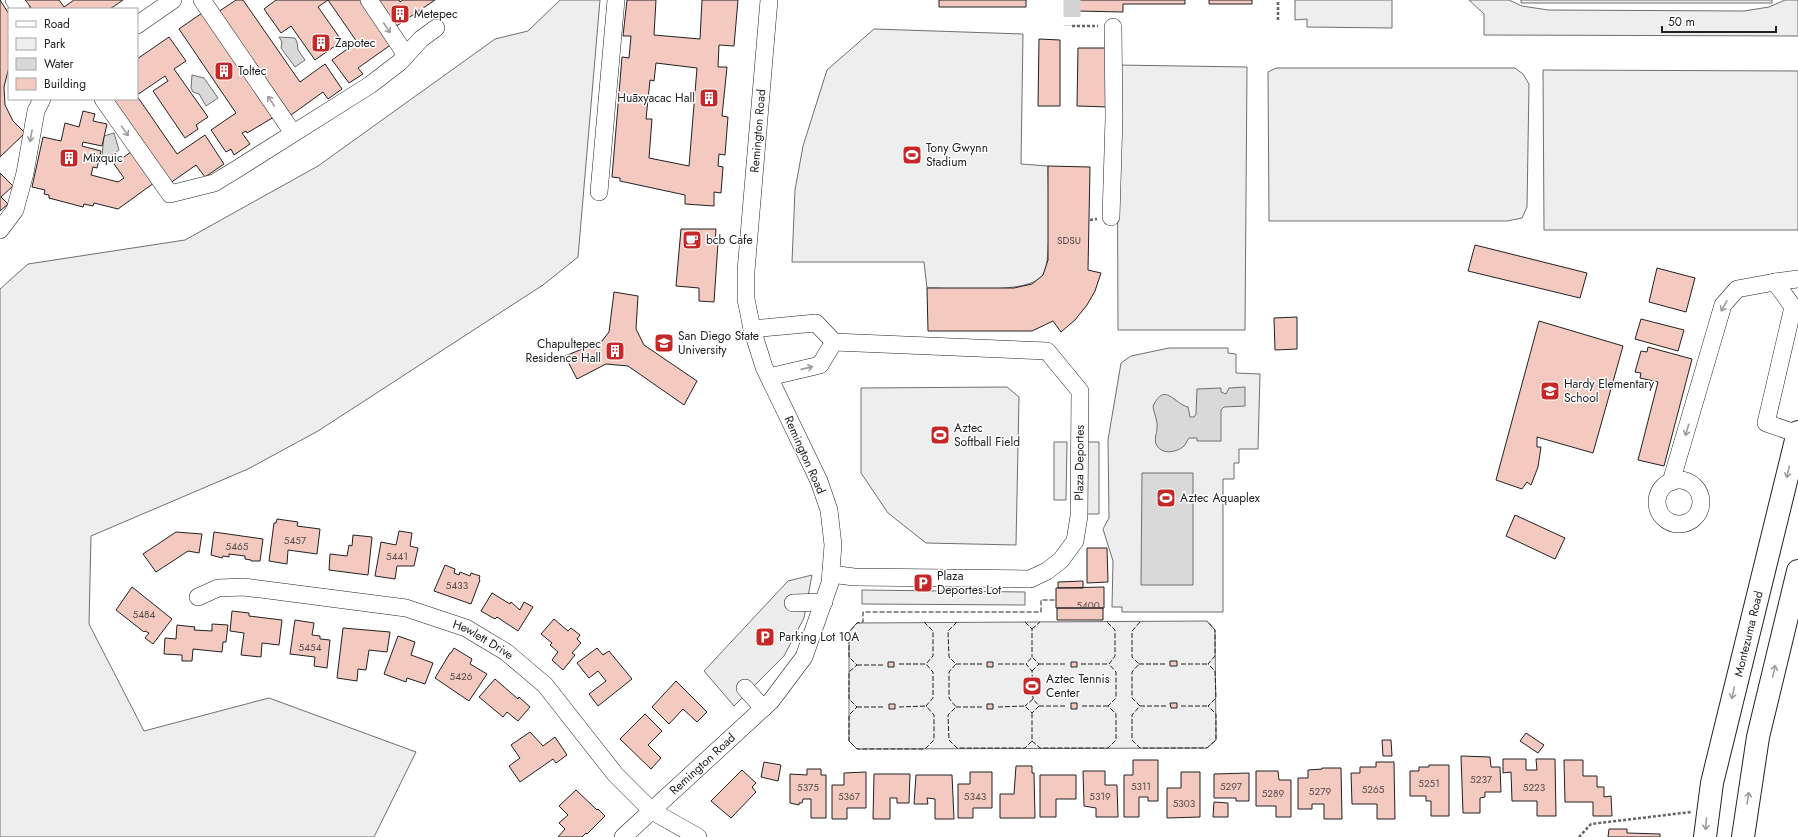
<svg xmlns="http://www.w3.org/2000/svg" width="1798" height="837" viewBox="0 0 1798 837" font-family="Jost,sans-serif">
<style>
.green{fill:#eee;stroke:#6f6f6f}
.parking{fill:#ededed;stroke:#6f6f6f}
.water{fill:#d9d9d9;stroke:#6f6f6f}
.building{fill:#f3c9c0;stroke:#222;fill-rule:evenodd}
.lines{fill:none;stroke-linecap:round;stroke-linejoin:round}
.minor-tunnel{stroke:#d3d3d3;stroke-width:17;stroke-dasharray:17 8;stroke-linecap:butt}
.minor-casing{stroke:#222;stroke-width:18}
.major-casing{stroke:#222;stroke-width:24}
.path{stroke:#646464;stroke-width:2.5;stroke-dasharray:3 2;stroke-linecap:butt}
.minor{stroke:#fff;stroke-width:17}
.major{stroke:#fff;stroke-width:22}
.fence{stroke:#222;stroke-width:1;stroke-dasharray:5 2;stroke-linecap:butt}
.oneway{stroke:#9c9c9c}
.labels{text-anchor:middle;stroke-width:3;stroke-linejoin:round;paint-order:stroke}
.number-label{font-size:10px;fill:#564c4a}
.poi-label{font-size:12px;fill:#222;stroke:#fff;text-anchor:start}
.street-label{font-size:12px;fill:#222;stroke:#fff}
</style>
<rect width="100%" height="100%" fill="#fff"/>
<path class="green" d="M560 0H600L578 257 543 285 318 431 248 469 91 536 89 624 144 731 269 698 416 752 374 837H0V289L28 264 185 240 318 166 495 39 528 31Z
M1295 0H1392V28L1307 27V19L1295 20Z
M1469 0H1509L1522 6 1548 10 1744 11 1769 7 1785 0H1798V36L1484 35V14Z
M1521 0H1772V3H1521Z
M874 29 1023 34 1021 164 1048 166C1048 185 1052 263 1043 275 1029 295 952 288 927 288L924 262H792L795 190 803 146 827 70Z
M1117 65 1247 67 1245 330H1118Z
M1276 68H1515L1523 74 1529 84 1527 207 1522 218 1507 221H1269L1268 72Z
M1543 70 1798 71V230H1544Z
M1169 348H1228V353L1236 354V373L1260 374 1258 449H1239V463H1234V479H1223V612H1122V607H1112L1113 561 1103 529 1109 518 1108 440 1121 363 1131 356Z
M1007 387 1019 397 1016 545 926 543 888 513 861 473V388Z
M1207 621 1215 630 1216 740 1207 748 857 749 849 741V632L857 623Z"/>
<path class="parking" d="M1054 442H1067L1066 500H1054Z
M1086 442H1099V514H1086Z
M812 575 804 618 784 656 734 706 704 671 788 581Z
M862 590 1025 592V605L862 604Z"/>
<path class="water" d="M279 37 295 38 297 42 298 50 305 60 295 67 281 48 282 42Z
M192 75 204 78 218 98 206 106 199 94 193 92 191 88Z
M114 133 119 150 106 159 102 156 104 136Z
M1245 387V406L1224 407 1221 410V441H1197V438H1189C1187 440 1186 444 1184 446 1176 453 1161 455 1156 444 1154 438 1157 434 1157 428 1158 421 1154 414 1153 406 1165 381 1174 404 1188 407L1190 417H1194L1196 414 1197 389 1221 388V392L1226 394 1229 388Z
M1142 473H1193V585H1141Z"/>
<path class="building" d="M0 0 9 14V67L4 87 5 105 13 121 25 133 0 157Z
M25 0H59L64 7 74 0H123L110 9H32Z
M236 0H243L300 82 325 64 342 89 328 99 323 92 291 115 218 12Z
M276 0H361L392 44 358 68 363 74 349 83 332 60 357 42 328 0 318 7 342 41 315 60 291 26 281 33 264 9Z
M379 0H399L400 2 403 0H435L395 27Z
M627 0H656L654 35 700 39 702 0H738L734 46 719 45 718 67H727L722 116 728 117 725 155 719 154 718 166 723 167 721 193 714 192V206L685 204V195L620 181V178L612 177 622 57 629 58 631 36H623ZM656 63 697 68 689 166 649 158 652 119H646L650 80 654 81Z
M939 0H1026V7H939Z
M1076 0H1185V4H1123V12L1076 11Z
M1209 0H1252V4H1209Z
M202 13 274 117 247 133 246 131 242 133 250 144 234 155 231 149 226 152 211 130 236 113 179 29Z
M169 37 186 61 174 69 208 117 196 125 198 129 185 138 153 91 168 81 165 76 137 95V59Z
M1039 39 1060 40V106H1038Z
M1078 48H1111L1109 107 1077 106Z
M137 96 177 154 205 135 224 164 205 177 196 165 169 184 111 99H137Z
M83 111 95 114 93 121 107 124 102 146 83 142 82 146 101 151 97 168 93 167 91 175 118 182 124 178 114 164 131 152 154 183 118 209 94 203 93 206 84 204 83 207 49 198V195L44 194 45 190 32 187 43 137 61 141 65 123 79 127Z
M1048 166 1090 167 1088 270 1101 273 1095 291 1087 305 1075 320 1061 332 1053 321 1032 331H928L927 288H1014L1032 284 1043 275 1048 260Z
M0 173 13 186 1 197 8 204 0 211Z
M681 229H716L715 243H718L714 302 699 301V288L676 286Z
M1475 245 1587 273 1580 298 1468 271Z
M1657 268 1695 278 1686 312 1649 302Z
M614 292 638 296 636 329 644 345 697 381 684 405 628 366 606 364 577 379 565 356 602 341 609 332Z
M1297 317V349L1275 350 1274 318Z
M1641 319 1684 330 1678 351 1635 339Z
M1539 321 1623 346 1593 453 1537 437V447H1541L1538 467 1531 485 1527 482 1522 489 1496 480Z
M1648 347 1692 359 1664 466 1638 460 1658 382 1640 378 1641 373 1635 372 1641 351 1647 352Z
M1515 515 1565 538 1555 559 1506 536Z
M277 519 298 522 297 526 320 529 317 554 288 550 287 564 269 561 274 523H276Z
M399 531 412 533 410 546 418 548 414 566H397L395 579 375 576 381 542 396 545Z
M176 532 202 534 199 553 188 551 156 572 143 554Z
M214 532 263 539 260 561H251V560L245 559V556L229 554V557L223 556 222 558 211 555Z
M353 535 372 537 368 575 329 570 330 554 347 556 349 545 352 546Z
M1087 548H1107L1108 582 1087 583Z
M445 565 455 569 454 573 459 575 460 572 470 576 471 573 480 576 479 579 480 580 471 604 434 591Z
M1083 581V588H1058V582Z
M132 587 172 619 153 644 145 638 149 633 145 631 144 632 116 610Z
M1104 587V608H1056V588Z
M492 593 510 604 511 602 520 610 524 602 533 607 518 631 497 617 495 619 481 611Z
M1057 608H1103V620H1057Z
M232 611 249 613V616L282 620 279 645 262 643 261 657 241 655 244 633 230 631Z
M554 619 568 631 571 628 580 635 577 639 581 643 572 653 575 655 563 670 552 660 558 652 550 645 552 643 541 634Z
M295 620 314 623 312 635 320 636V639L330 640 327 668 314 666 315 657 290 654Z
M212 624 228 625 226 642H223L222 652 193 649 192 661H182V655L164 654 165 638 176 639 177 625 195 627 194 630 212 631Z
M343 628 390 632 387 652 369 650 366 670 358 669 357 681 337 678Z
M398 636 415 642 411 655 433 663 425 684 407 678 406 682 384 674Z
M454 648 472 659 470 664 487 674 469 701 435 678 450 653H451Z
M597 648 603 655 609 651 632 679 598 706 589 694 606 681 598 671 589 678 577 663Z
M1170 661H1177V666H1170Z
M888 662H894V667H888Z
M987 662H993V667H987Z
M1071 662H1077V667H1071Z
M495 679 518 699 519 697 530 707 518 721 507 712 503 717 479 697Z
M676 681 707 712 697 722 683 709 669 724 652 707Z
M1071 703H1077V709H1071Z
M1170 703H1177V708H1171Z
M889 704H895V709H889Z
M987 704H993V709H987Z
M645 714 662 731 648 745 661 758 651 769 620 739Z
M530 732 543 746 555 737 567 755 556 763 553 759 520 782 509 766 520 758 511 745Z
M1526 733 1544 745 1538 753 1520 741Z
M1382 740H1391L1392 756H1383Z
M1461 756 1490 757 1491 767H1500L1501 792H1485V797L1480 798V813H1463Z
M1503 759H1526V770H1537L1536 759H1555L1556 816H1537V801H1512L1511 772 1503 773Z
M1133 760H1158V801H1148V797H1139V817H1124V775H1133Z
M1564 760H1583V776H1597V787H1604V797L1611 796 1612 816H1593V802H1565Z
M764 762 781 765 778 781 761 777Z
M1376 762H1394L1395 819H1377V804H1352L1351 773H1360V767H1376Z
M1429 765H1449V816H1431V801H1426V796H1410V771H1419V767H1429Z
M1016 766H1032V773H1034L1035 818H1000V794H1014Z
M1322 768H1341L1342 819H1324V804H1312V809H1298V778H1308V770L1322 769Z
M807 769H821V775H826V818H811V799H803L802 803H799V805L790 803V774L807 775Z
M742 770 756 783 752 787 756 792 731 818 711 801Z
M1083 771H1105V785H1117L1118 817H1096V808L1084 806Z
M1256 771H1278L1279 780H1291V817H1276V806H1256Z
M866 772V808H847V819H832V785H844V773Z
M970 772H992V808H973V818H958V784H970Z
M1181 772H1200V817L1167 818V788H1181Z
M1249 773V801H1236V798H1214V774Z
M874 774H910L909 803H897V798H890V819H873Z
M916 775H952L954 819H935V799L927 798 928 804H914Z
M1040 775H1076V799H1056V817H1040Z
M576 790 597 810 598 809 605 816 587 834 586 833 582 837H558L565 829 559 823 568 815 559 806Z
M1214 802 1228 803V817H1213Z
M1609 829H1627V833L1660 834V837H1608Z"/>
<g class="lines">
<path class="minor-tunnel" d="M1072 0V26"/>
<g class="minor-casing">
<g id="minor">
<path d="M14 0 21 9"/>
<path d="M202 0 293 133"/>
<path d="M369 0 406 55"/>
<path d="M137 25 173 0"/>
<path d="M103 99 170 194 214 183 237 169 370 85 400 62 421 39 436 28"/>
<path d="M599 192 616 0"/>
<path d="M1111 217 1114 118 1113 27"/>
<path d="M0 230 15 210 25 173 36 111 42 99"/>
<path d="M1775 282 1793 307 1766 423 1798 434"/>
<path d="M752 329 816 323 834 342 820 365 769 377"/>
<circle cx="1679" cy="502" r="22"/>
<path d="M1671 482 1723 305 1737 289 1775 282 1798 279"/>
<path id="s1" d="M831 574 854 577 1030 579 1047 571 1061 560 1075 541 1079 516 1080 391 1047 351 834 342"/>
<path id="s2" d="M198 597 218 588 244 587 406 608 466 628 506 652 545 685 615 774 652 811 698 837"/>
<path d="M793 603 824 602"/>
<path d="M745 688 763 708"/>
<path id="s3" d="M623 837 771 701 804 657 830 583 833 545 829 510 819 481 764 367 752 329 746 299V271L769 0"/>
</g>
</g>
<g class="major-casing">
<g id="major">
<path id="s4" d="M1705 837 1712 783 1798 432"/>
<path d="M1743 837 1758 737 1798 571"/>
</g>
</g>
<path class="path" d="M1278 20V0
M1072 26H1098
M1090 220 1097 219
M1579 837 1591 824 1691 812"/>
<use href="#minor" class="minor"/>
<use href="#major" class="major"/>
<path class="fence" d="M924 622 933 631V656L926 664 933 672V698L926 706 934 715V740L925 749H857L849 741V715L857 707 849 699V672L857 665 849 657V632L857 623 863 622V612H1041V600H1056
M957 622 948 631 949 657 956 664 949 672V698L956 707 948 715 949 740 957 748H1025L1032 741V713
M1025 622 1032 629V657
M1140 622 1132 631V657L1139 664 1132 672V698L1140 706 1132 715V740L1140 748H1207L1216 740V714L1208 706 1216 698 1215 671 1208 664 1215 656V630L1207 621
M1032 629 1040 622
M899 664H926
M956 664H983
M998 664H1026
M1039 664H1066
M1081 664H1109
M1139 664H1166
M1181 664H1208
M857 665H885
M1032 671 1039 664 1032 657 1026 664 1032 671 1033 699
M1039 706H1067
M1082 706H1108
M1140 706H1167
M1181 706H1208
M857 707H885
M899 707 926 706
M956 707H983
M998 707 1025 706 1032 713 1039 706 1033 699 1025 706
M1032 741 1040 748H1108L1116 740V714L1108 706 1116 698V672L1109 664 1115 656V630L1107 622"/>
</g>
<defs><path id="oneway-shaft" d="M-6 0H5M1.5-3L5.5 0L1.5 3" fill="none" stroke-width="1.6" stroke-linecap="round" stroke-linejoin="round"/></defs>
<g class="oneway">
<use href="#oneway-shaft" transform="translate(387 28) rotate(56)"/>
<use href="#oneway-shaft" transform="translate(271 101) rotate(-124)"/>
<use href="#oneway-shaft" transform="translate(125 131) rotate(55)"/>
<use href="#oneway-shaft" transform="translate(31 136) rotate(100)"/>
<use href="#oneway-shaft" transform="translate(1724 306) rotate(119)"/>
<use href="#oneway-shaft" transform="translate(807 368) rotate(-13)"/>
<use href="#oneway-shaft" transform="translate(1687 430) rotate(107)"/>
<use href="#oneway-shaft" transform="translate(1788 472) rotate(104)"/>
<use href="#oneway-shaft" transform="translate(1774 671) rotate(-77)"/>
<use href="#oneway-shaft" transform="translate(1733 693) rotate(103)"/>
<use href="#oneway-shaft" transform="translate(1748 798) rotate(-81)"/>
<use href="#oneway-shaft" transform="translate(1706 824) rotate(94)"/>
</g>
<defs>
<g id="building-square" transform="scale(1)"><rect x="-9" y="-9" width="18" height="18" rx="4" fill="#c62828" stroke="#fff"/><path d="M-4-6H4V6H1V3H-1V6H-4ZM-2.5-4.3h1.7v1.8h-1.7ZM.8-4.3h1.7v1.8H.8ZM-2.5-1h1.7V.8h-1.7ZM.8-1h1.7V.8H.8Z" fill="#fff"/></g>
<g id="stadium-square" transform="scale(1)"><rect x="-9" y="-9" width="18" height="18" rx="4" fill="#c62828" stroke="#fff"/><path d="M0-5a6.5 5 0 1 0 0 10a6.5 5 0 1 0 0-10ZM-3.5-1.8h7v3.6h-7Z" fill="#fff"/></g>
<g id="cafe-square" transform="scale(1)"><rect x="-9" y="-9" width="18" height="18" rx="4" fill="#c62828" stroke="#fff"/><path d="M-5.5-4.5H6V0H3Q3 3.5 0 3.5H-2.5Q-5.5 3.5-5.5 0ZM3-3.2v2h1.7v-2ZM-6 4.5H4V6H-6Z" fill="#fff"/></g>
<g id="university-square" transform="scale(1)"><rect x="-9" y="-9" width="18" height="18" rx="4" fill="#c62828" stroke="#fff"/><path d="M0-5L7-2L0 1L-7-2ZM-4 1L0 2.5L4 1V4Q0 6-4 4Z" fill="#fff"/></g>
<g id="school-square" transform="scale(1)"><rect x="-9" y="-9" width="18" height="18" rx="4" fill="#c62828" stroke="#fff"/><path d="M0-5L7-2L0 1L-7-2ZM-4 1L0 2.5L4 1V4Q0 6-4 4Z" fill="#fff"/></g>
<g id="parking-square" transform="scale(1)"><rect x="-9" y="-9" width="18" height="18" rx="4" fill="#c62828" stroke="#fff"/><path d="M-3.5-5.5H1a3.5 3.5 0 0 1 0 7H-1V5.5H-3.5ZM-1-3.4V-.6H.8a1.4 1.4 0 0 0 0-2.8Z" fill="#fff"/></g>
</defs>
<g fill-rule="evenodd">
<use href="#building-square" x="400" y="14"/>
<use href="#building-square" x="321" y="43"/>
<use href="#building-square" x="224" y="71"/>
<use href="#building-square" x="709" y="98"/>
<use href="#stadium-square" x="912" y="155"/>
<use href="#building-square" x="69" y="158"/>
<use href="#cafe-square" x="692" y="240"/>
<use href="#university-square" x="664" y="343"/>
<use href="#building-square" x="615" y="351"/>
<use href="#school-square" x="1550" y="391"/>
<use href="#stadium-square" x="940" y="435"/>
<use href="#stadium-square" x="1166" y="498"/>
<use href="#parking-square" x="923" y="583"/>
<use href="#parking-square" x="765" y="637"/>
<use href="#stadium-square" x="1032" y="686"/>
</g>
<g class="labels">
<g class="number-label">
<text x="1069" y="244">SDSU</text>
<text x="295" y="544">5457</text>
<text x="237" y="550">5465</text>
<text x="397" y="560">5441</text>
<text x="457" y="589">5433</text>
<text x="1088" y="609">5400</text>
<text x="144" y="618">5484</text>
<text x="310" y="651">5454</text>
<text x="461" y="680">5426</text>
<text x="1481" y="783">5237</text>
<text x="1429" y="787">5251</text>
<text x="1141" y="790">5311</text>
<text x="1231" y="790">5297</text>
<text x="808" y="791">5375</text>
<text x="1534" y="791">5223</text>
<text x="1373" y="793">5265</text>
<text x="1320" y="795">5279</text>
<text x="1273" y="797">5289</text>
<text x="849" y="800">5367</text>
<text x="975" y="800">5343</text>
<text x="1100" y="800">5319</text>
<text x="1184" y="807">5303</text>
</g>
<g class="poi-label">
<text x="414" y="18">Metepec</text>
<text x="335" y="47">Zapotec</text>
<text x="238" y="75">Toltec</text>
<text x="695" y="102" text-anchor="end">Huāxyacac Hall</text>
<text x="926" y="152">Tony Gwynn<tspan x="926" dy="14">Stadium</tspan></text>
<text x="83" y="162">Mixquic</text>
<text x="706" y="244">bcb Cafe</text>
<text x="678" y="340">San Diego State<tspan x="678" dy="14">University</tspan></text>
<text x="601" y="348" text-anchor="end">Chapultepec<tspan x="601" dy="14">Residence Hall</tspan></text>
<text x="1564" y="388">Hardy Elementary<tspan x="1564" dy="14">School</tspan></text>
<text x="954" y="432">Aztec<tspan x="954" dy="14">Softball Field</tspan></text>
<text x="1180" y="502">Aztec Aquaplex</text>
<text x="937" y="580">Plaza<tspan x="937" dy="14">Deportes Lot</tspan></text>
<text x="779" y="641">Parking Lot 10A</text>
<text x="1046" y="683">Aztec Tennis<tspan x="1046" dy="14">Center</tspan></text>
</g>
<g class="street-label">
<text dy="4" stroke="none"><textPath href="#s3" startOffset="804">Remington Road</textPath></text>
<text transform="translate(805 455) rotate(66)" y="4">Remington Road</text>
<text dy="4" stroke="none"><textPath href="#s1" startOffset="338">Plaza Deportes</textPath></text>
<text dy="4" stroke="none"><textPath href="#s4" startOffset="208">Montezuma Road</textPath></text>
<text dy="4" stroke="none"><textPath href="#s2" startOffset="295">Hewlett Drive</textPath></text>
<text dy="4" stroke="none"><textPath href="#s3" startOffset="108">Remington Road</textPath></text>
</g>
</g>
<rect x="8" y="8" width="130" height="92" fill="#ffffff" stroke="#a7a7a7"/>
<rect x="16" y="21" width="20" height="6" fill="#ffffff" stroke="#a7a7a7"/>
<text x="44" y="28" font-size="12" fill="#222222">Road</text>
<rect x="16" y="38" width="20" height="12" fill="#eeeeee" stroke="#a7a7a7"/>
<text x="44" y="48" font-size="12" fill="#222222">Park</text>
<rect x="16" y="58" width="20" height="12" fill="#d9d9d9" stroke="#a7a7a7"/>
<text x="44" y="68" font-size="12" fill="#222222">Water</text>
<rect x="16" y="78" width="20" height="12" fill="#f3c9c0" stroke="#a7a7a7"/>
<text x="44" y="88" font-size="12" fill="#222222">Building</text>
<path d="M1662 26v6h114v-6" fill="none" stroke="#222222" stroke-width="2"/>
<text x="1668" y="26" font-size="12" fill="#222222" stroke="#ffffff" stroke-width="3" paint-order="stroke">50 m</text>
</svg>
